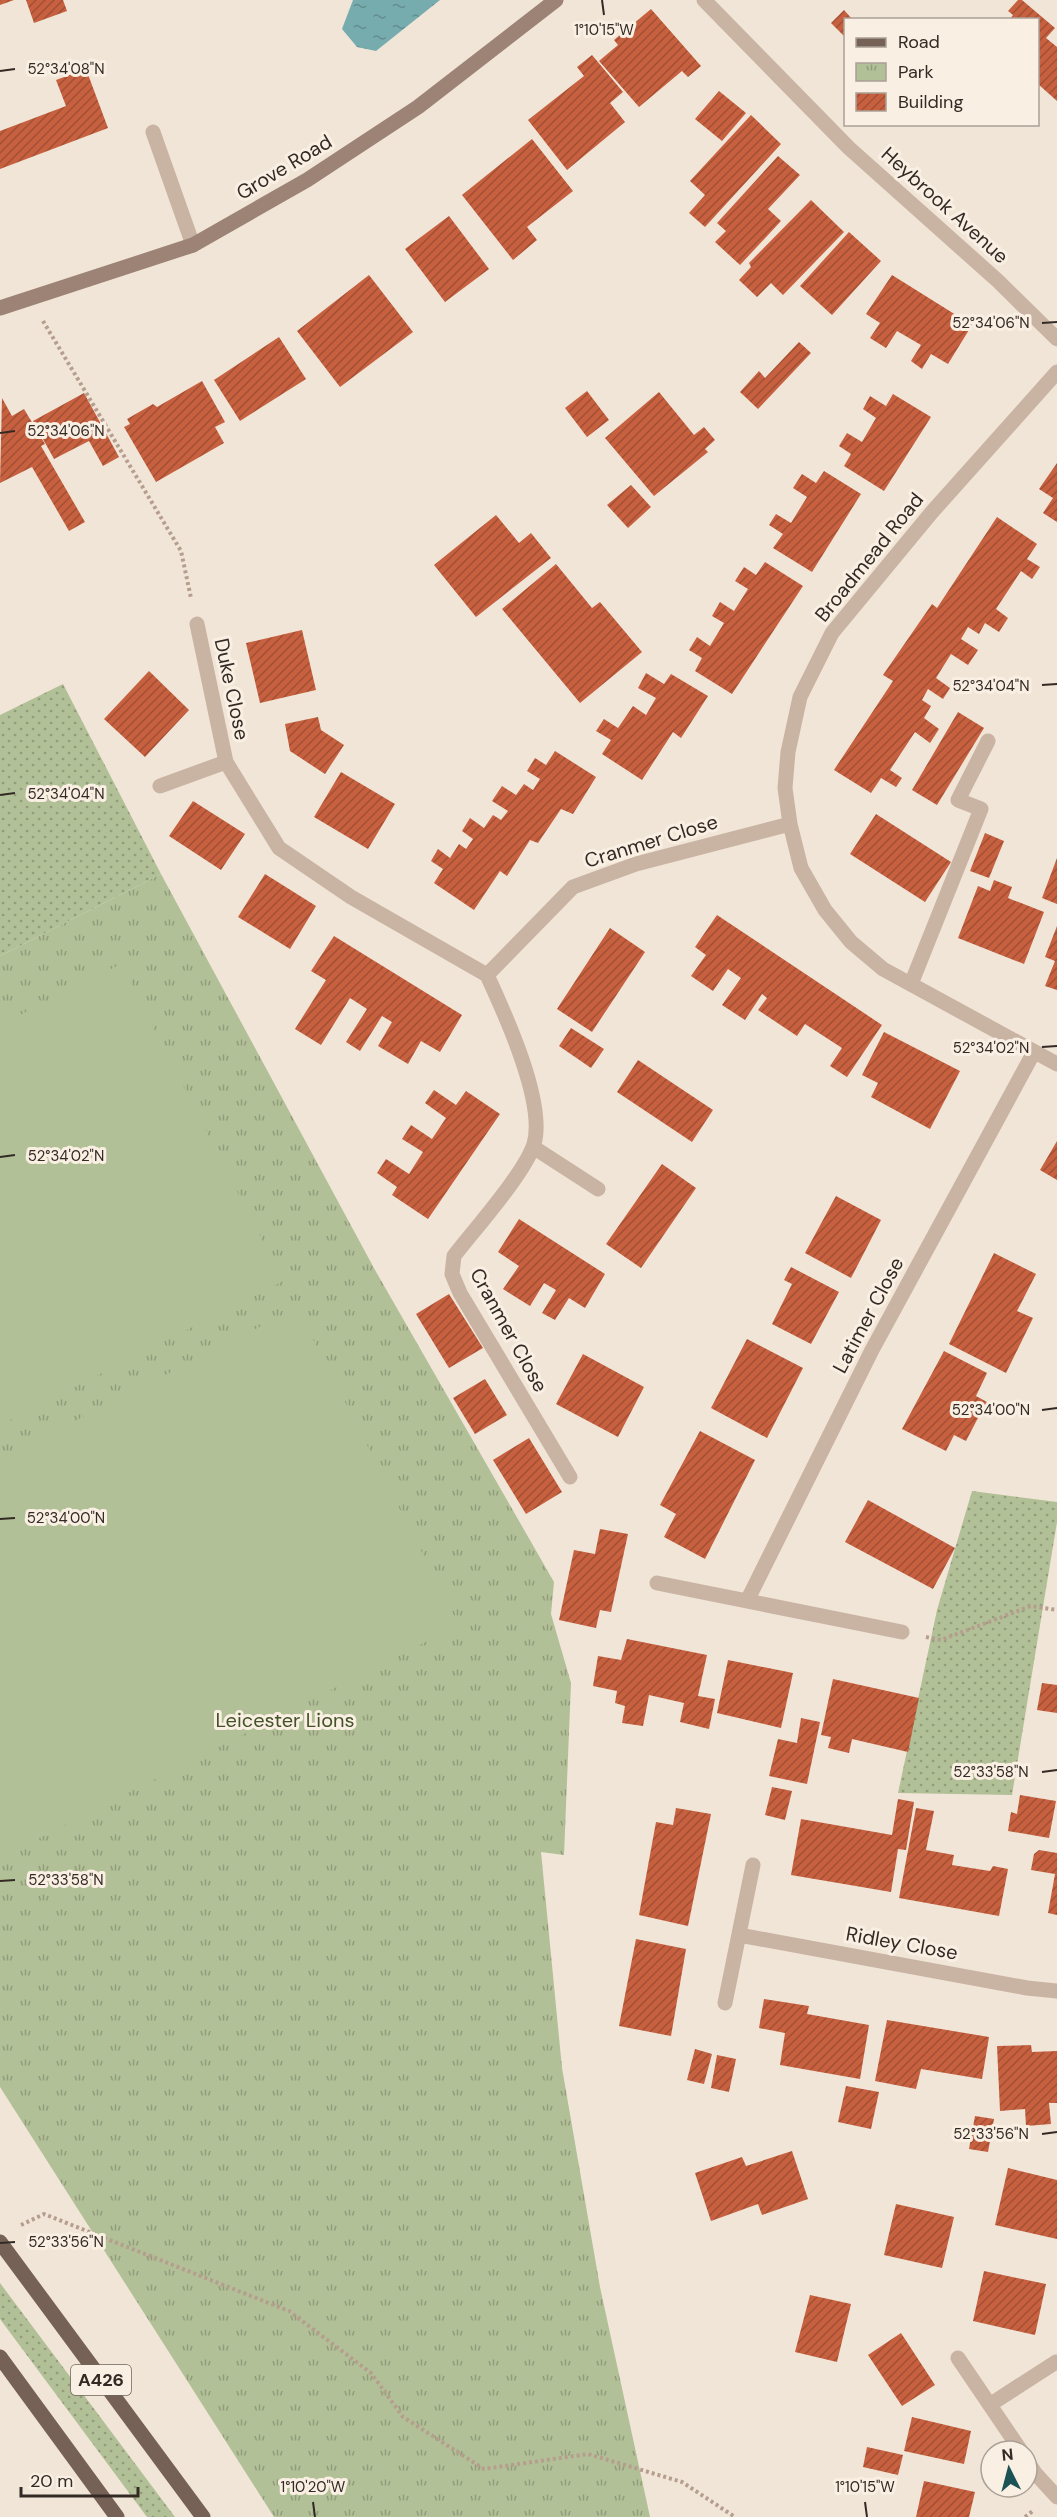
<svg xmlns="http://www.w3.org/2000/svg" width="1057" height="2517" viewBox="0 0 1057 2517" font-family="'DM Sans',sans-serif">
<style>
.grass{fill:url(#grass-dots)}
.park{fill:url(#park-tufts)}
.pitch{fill:#b2c097}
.water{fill:url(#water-ripples)}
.building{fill:url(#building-hatch)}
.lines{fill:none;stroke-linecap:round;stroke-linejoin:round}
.path{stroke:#b59e8e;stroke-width:4;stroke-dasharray:3 3;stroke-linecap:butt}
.street{stroke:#c9b4a3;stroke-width:15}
.secondary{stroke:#9c8375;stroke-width:15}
.primary{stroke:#766156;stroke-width:15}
.ticks{fill:none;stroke:#342a25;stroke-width:2}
.labels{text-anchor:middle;stroke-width:6;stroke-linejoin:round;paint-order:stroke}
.shield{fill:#f9efe3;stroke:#6f655e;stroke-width:1.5}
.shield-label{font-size:18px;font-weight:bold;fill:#342a25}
.street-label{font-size:20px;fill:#342a25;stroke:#f9efe3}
.park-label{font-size:20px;fill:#435229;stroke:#f9efe3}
.ticks-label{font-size:15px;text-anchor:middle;fill:#342a25;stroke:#f9efe3;stroke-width:6;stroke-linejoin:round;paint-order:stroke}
</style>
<defs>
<pattern id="grass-dots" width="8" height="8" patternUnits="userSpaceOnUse" patternTransform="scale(1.5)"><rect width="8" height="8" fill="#b2c097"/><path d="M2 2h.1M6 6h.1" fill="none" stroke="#929c7b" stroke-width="1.8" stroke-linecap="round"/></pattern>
<pattern id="park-tufts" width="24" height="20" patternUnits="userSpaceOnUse" patternTransform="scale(1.5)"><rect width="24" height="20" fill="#b2c097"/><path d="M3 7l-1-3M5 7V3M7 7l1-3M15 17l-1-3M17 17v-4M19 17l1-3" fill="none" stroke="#929c7b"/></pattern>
<pattern id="water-ripples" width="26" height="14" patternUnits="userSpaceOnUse" patternTransform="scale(1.5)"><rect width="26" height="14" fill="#76acae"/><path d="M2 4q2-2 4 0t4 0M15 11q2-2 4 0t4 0" fill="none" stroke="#628c8d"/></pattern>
<pattern id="building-hatch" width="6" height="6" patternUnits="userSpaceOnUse" patternTransform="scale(1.5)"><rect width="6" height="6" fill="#c7603f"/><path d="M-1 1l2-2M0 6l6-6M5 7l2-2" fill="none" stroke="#a24f35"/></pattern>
</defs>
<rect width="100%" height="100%" fill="#f1e5d7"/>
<path class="grass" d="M63 684 161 874 0 956V715Z
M972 1491 1057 1502V1522L1012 1795 898 1793 937 1610Z
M0 2283 175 2517H147L0 2319Z"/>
<path class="park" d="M161 874 375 1270 554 1582 551 1614 571 1683 564 1855 541 1852 562 2068 600 2287 650 2517H274L0 2087V956Z"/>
<path class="pitch" d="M121 964 283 1281 0 1425V1025Z
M297 1308 459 1625 0 1858V1459Z"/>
<path class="water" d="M353 0H440L376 51 357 47 342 29Z"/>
<path class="building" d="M0 0H14L0 5Z
M26 0H63L67 11 34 23Z
M1018 0H1022L1055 28 1046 38 1057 47V101L1038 84V20H1009L1013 15 1008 11Z
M651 9 701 66 688 77 682 71 639 107 599 61 618 45 614 40Z
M844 10 853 20H846V38L831 23Z
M592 55 623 92 610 103 625 122 567 170 528 120 584 76 577 67Z
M86 69 108 128 0 169V131L66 106 56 80Z
M719 91 746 113 722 141 695 119Z
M751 115 781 144 705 227 689 213 705 195 690 181Z
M532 139 573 191 527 227 537 240 513 260 462 195Z
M778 156 800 175 768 209 781 221 740 265 715 242 726 231 717 223Z
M811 200 844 232 783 295 771 283 757 297 739 280 751 267 749 263Z
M449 216 489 269 445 302 405 249Z
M849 232 881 261 832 315 800 286Z
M369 275 413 332 340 387 297 331Z
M892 275 972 325 948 364 931 354 922 369 911 361 921 345 897 331 886 348 870 338 880 323 866 314Z
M279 337 306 379 240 421 214 380Z
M799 342 811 353 758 409 740 392 759 371 765 378Z
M202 381 225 422 215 427 224 443 156 482 124 427 130 424 127 419 153 404 157 407Z
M587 391 609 420 587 437 565 408Z
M659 392 694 435 704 427 715 440 705 449 708 452 654 496 605 438Z
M84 393 119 457 103 466 89 441 54 459 33 421Z
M893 394 931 417 884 491 844 466 851 454 839 446 847 433 862 442 876 418 863 409 870 396 886 406Z
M2 398 12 416 24 409 45 444 41 446 85 522 69 531 32 467 0 483Z
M1057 463V522L1043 513 1053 498 1039 489Z
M824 471 861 494 812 572 773 548 783 534 769 525 776 514 791 523 807 497 793 488 802 474 816 483Z
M631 485 651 507 628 528 607 505Z
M496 515 519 543 531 533 551 558 476 617 434 565Z
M997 517 1037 544 1027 559 1040 567 1032 579 1021 571 996 609 1008 618 999 632 985 623 979 634 968 627 961 639 978 650 968 665 951 654 936 678 950 688 943 699 928 689 922 700 931 706 924 718 939 729 930 743 915 732 890 770 902 778 896 787 881 778 871 793 834 770 893 681 883 675 932 604 937 608Z
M765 562 803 586 732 694 695 671 702 658 689 650 697 637 710 646 724 623 712 616 720 602 734 611 748 589 735 581 744 567 756 575Z
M556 564 592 608 600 602 642 652 580 703 502 609Z
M302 630 316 690 260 703 246 643Z
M149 671 189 710 145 757 104 719Z
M646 673 664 684 671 674 708 696 681 738 673 732 642 780 602 754 611 740 596 731 604 719 618 728 633 706 646 715 656 698 638 688Z
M958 712 984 728 937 805 912 790Z
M318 717 321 730 344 745 325 774 290 751 285 724Z
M555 751 596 777 573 814 561 809 538 843 530 840 507 876 500 871 474 910 434 883 443 869 431 861 438 849 450 858 459 844 466 849 473 839 462 831 470 818 484 828 493 815 501 820 508 811 492 801 502 786 516 795 524 784 533 790 540 779 527 771 535 758 546 765Z
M341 772 395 804 368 849 314 817Z
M193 801 245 834 221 870 169 836Z
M876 814 951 862 925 902 850 854Z
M985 833 1004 841 989 878 970 871Z
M1057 858V904L1042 898Z
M265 874 316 906 290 949 238 917Z
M994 880 1012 887 1008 898 1044 912 1024 964 958 938 978 886 990 891Z
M717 915 882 1025 847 1077 830 1066 842 1048 805 1024 797 1036 758 1010 767 998 762 994 745 1020 722 1005 741 978 728 969 713 991 691 976 706 955 695 947Z
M1057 926V990L1045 986 1055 961 1045 957Z
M610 928 645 952 592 1032 557 1009Z
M334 936 462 1015 440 1052 421 1041 408 1064 378 1046 392 1022 382 1016 360 1051 346 1042 367 1009 350 998 321 1045 295 1029 326 980 311 971Z
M571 1028 604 1049 591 1068 559 1046Z
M884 1032 960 1071 930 1129 871 1097 878 1083 862 1075Z
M638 1060 713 1110 692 1142 617 1092Z
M434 1090 456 1105 466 1091 500 1114 428 1219 392 1195 397 1187 377 1173 386 1159 409 1174 423 1152 402 1139 411 1125 432 1139 446 1118 425 1103Z
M1057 1141V1180L1040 1170Z
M662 1164 696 1188 641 1268 606 1244Z
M836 1196 881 1220 851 1278 805 1253Z
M519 1219 605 1274 585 1308 569 1298 555 1320 542 1313 556 1290 544 1283 530 1306 503 1289 519 1266 498 1252Z
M994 1253 1036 1274 1017 1311 1033 1318 1006 1373 949 1344Z
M791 1267 839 1292 811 1344 772 1324 792 1284 784 1280Z
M449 1294 483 1348 449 1368 416 1314Z
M747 1339 803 1368 767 1438 711 1408Z
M944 1351 987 1373 976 1396 987 1402 979 1416 966 1441 954 1435 946 1451 902 1429Z
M583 1354 644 1387 618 1437 556 1404Z
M485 1379 507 1415 475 1434 453 1398Z
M700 1431 755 1460 705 1559 664 1537 676 1514 660 1505Z
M529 1438 562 1492 526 1514 493 1460Z
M868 1500 955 1548 933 1589 845 1542Z
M600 1529 628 1534 611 1612 600 1610 596 1628 559 1620 574 1550 595 1554Z
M627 1639 707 1655 698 1696 715 1699 709 1729 680 1722 684 1703 649 1695 643 1726 622 1723 625 1706 615 1703 617 1691 593 1686 598 1656 621 1660Z
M728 1660 793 1673 781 1728 717 1713Z
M833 1679 919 1698 908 1752 852 1739 849 1753 828 1748 831 1737 821 1735Z
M1042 1683 1057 1685V1713L1037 1710Z
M801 1718 820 1722 807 1784 769 1776 778 1739 797 1743Z
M772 1787 792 1791 785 1820 765 1815Z
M1020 1795 1056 1801 1049 1838 1008 1831 1011 1812 1017 1814Z
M898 1799 914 1802 906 1850 898 1849 891 1892 791 1875 801 1819 892 1835Z
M676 1808 711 1814 688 1926 639 1915 656 1822 673 1825Z
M916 1808 934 1811 926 1850 954 1855 952 1865 990 1871 993 1866 1008 1869 999 1916 899 1898Z
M1039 1850 1057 1853V1915L1048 1913 1055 1874 1031 1870 1034 1854Z
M636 1939 686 1949 671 2036 619 2026Z
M764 1999 809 2006 807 2014 869 2025 860 2079 780 2065 785 2033 759 2028Z
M887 2020 989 2037 982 2079 921 2069 916 2089 875 2081Z
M1031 2045 1032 2052 1057 2051V2103H1049L1051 2124 1026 2126 1025 2109 1000 2111 997 2046Z
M695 2049 712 2054 704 2084 687 2080Z
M717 2055 736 2059 729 2092 711 2088Z
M846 2086 879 2092 871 2129 838 2122Z
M975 2116 994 2119 988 2152 969 2149Z
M792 2151 808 2199 762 2215 758 2204 711 2221 695 2173 742 2157 746 2166Z
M1008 2168 1057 2180V2239L995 2225Z
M896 2204 954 2217 942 2268 884 2255Z
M984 2271 1046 2284 1035 2335 973 2321Z
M810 2295 851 2304 837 2362 795 2352Z
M901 2333 935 2385 902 2406 868 2355Z
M912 2417 971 2431 964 2464 904 2451Z
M867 2447 903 2455 898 2475 863 2467Z
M924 2481 975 2492 969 2517H916Z"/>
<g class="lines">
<path class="path" d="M43 321 181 551 191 598
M926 1637 941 1640 1031 1606 1057 1610
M21 2225 44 2214 289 2311 371 2373 403 2417 484 2469 588 2454 682 2482 735 2517
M1025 2517 1034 2510"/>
<path class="street" d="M704 0 849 148 998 281 1057 339
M153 132 193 245
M1057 372 932 512 832 633 800 697 788 752 785 788 790 824 801 868 825 910 851 942 883 969 1057 1064
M197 624 226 762 279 848 351 897 487 975
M160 786 226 762
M911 984 981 809 958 800 988 741
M533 1147 598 1189
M570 1477 460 1293 452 1274 454 1256C474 1230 525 1173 534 1144 546 1103 505 1014 487 975L573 887 636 864 790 824
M657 1583 902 1632
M747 1601 872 1350 1034 1052
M739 1935 1027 1988 1057 1991
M725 2003 753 1865
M958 2358 1021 2451
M991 2404 1056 2362
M1027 2461 1035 2473 1057 2497"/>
<path class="secondary" d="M0 308 193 245 307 180 418 107 556 0"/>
<path class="primary" d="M0 2242 203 2517
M0 2357 117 2517"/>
</g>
<path class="ticks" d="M602 0 604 15M0 71 15 69M1042 323 1057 322M0 433 15 431M1042 685 1057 684M0 795 15 793M1042 1047 1057 1046M0 1157 15 1155M1042 1410 1057 1408M0 1519 15 1518M1042 1772 1057 1770M0 1881 15 1880M1042 2134 1057 2132M0 2243 15 2242M313 2502 315 2517M865 2502 867 2517"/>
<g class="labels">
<rect class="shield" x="71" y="2365" width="60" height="30" rx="4.5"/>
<g class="shield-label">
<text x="101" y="2386">A426</text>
</g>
<g class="street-label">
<text transform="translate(284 167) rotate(-31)" y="7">Grove Road</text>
<text transform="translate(945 205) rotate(42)" y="7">Heybrook Avenue</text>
<text transform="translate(869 557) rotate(-51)" y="7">Broadmead Road</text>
<text transform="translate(232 689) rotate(78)" y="7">Duke Close</text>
<text transform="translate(651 841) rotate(-17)" y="7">Cranmer Close</text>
<text transform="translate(868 1315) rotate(-62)" y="7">Latimer Close</text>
<text transform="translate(509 1330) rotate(61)" y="7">Cranmer Close</text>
<text transform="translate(902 1943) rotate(10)" y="7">Ridley Close</text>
</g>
<g class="park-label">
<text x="285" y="1727">Leicester Lions</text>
</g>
</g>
<g class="ticks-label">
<text x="604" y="35">1°10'15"W</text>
<text x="66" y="74">52°34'08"N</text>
<text x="991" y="328">52°34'06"N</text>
<text x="66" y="436">52°34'06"N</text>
<text x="991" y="691">52°34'04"N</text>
<text x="66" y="799">52°34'04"N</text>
<text x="991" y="1053">52°34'02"N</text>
<text x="66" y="1161">52°34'02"N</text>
<text x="991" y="1415">52°34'00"N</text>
<text x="66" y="1523">52°34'00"N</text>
<text x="991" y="1777">52°33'58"N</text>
<text x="66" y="1885">52°33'58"N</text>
<text x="991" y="2139">52°33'56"N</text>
<text x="66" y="2247">52°33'56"N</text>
<text x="313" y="2492">1°10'20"W</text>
<text x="865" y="2492">1°10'15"W</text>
</g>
<rect x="844" y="18" width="195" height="108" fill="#f9efe3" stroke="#aaa097" stroke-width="1.5"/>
<rect x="856" y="38" width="30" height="9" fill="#766156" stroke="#aaa097" stroke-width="1.5"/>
<text x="898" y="48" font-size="18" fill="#342a25">Road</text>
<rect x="856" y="63" width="30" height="18" fill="url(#park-tufts)" stroke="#aaa097" stroke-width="1.5"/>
<text x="898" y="78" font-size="18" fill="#342a25">Park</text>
<rect x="856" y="93" width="30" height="18" fill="url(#building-hatch)" stroke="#aaa097" stroke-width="1.5"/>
<text x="898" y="108" font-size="18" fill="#342a25">Building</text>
<g transform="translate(1009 2469) rotate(354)"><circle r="28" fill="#f9efe3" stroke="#aaa097" stroke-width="1.5"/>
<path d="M0-4.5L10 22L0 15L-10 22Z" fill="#1b5255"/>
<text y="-9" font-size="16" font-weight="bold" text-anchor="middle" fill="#342a25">N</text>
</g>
<path d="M21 2487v9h117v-9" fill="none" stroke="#342a25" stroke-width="3"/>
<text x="30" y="2487" font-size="18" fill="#342a25" stroke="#f9efe3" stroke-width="4.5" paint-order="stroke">20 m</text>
</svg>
